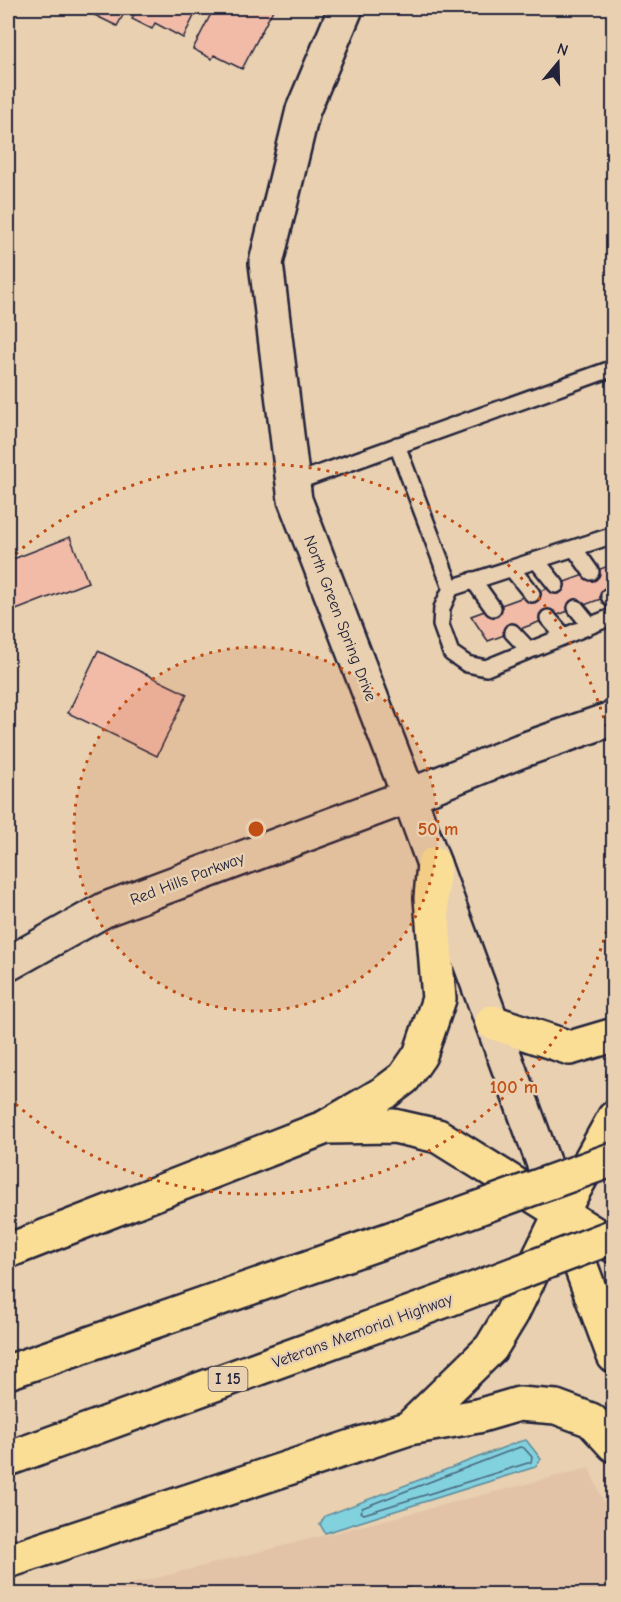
<svg xmlns="http://www.w3.org/2000/svg" width="621" height="1602" viewBox="0 0 621 1602" font-family="'Comic Neue',sans-serif">
<style>
.built{fill:#e3c3a8}
.water{fill:#82d1df;stroke:#5c8b9d;stroke-width:1.5}
.lines{fill:none;stroke-linecap:round;stroke-linejoin:round}
.shore{stroke:#48687d;stroke-width:1.5}
.building{fill:#f1bba7;stroke:#22223b;stroke-width:1.5}
.service-casing{stroke:#22223b;stroke-width:20}
.secondary-casing{stroke:#22223b;stroke-width:38}
.primary-casing{stroke:#22223b;stroke-width:38}
.motorway-casing{stroke:#22223b;stroke-width:38}
.service{stroke:#e8d0b0;stroke-width:15}
.secondary{stroke:#e8d0b0;stroke-width:33}
.primary{stroke:#fbde96;stroke-width:33}
.motorway{stroke:#fbde96;stroke-width:33}
.motorway-bridge-casing{stroke:#22223b;stroke-width:38;stroke-linecap:butt}
.motorway-bridge{stroke:#fbde96;stroke-width:33}
.ring{fill:none;stroke:#c04e15;stroke-width:3;stroke-dasharray:3 6}
.labels{text-anchor:middle;stroke-width:5;stroke-linejoin:round;paint-order:stroke}
.shield{fill:#e8d0b0;stroke:#5d565e;stroke-width:1.5}
.shield-label{font-size:15px;font-weight:bold;fill:#22223b}
.street-label{font-size:16px;fill:#22223b;stroke:#e8d0b0}
.centre{fill:#c04e15;stroke:#e8d0b0;stroke-width:3}
.ring-label{font-size:18px;text-anchor:middle;font-weight:bold;fill:#c04e15;stroke:#e8d0b0;stroke-width:5;stroke-linejoin:round;paint-order:stroke}
</style>
<rect width="100%" height="100%" fill="#e8d0b0"/>
<filter id="ink" filterUnits="userSpaceOnUse"><feTurbulence type="fractalNoise" baseFrequency=".0167" numOctaves="2"/><feDisplacementMap in="SourceGraphic" scale="12" xChannelSelector="R" yChannelSelector="G"/><feConvolveMatrix kernelMatrix="1 2 1 2 8 2 1 2 1" color-interpolation-filters="sRGB"/></filter>
<g filter="url(#ink)">
<path class="built" d="M589 1468 613 1523V1594H93Z"/>
<path class="water" d="M526 1440 541 1459 535 1467 325 1533 320 1524 325 1516 518 1442Z"/>
<g class="lines">
<path class="shore" d="M520 1447 524 1448 532 1457 531 1462 364 1514 360 1512 362 1508Z"/>
</g>
<path class="building" d="M80 8H127L117 26Z
M137 8H198L183 38 155 23 152 29 132 19Z
M214 8H274L242 69 214 55 212 59 193 49Z
M70 537 88 582 11 612 8 602V561Z
M614 564V594L488 641 471 616Z
M98 651 187 694 157 756 68 713Z
M410 1588V1594H340Z"/>
<g class="lines">
<g class="service-casing">
<path id="service" d="M397 445 451 588 614 535
M293 483 614 368
M574 548 591 572
M536 560 556 585
M511 568 532 594
M473 580 493 608
M451 588 442 608 441 625 451 653 467 664 486 668 614 616
M609 596 614 602
M576 608 590 625
M548 618 564 636
M512 632 529 650"/>
</g>
<g class="secondary-casing">
<path id="secondary" d="M346 8 303 110 266 263 295 500 409 796 560 1208
M8 964 106 909 409 796 520 751 614 718"/>
</g>
<g class="primary-casing">
<path id="primary" d="M566 1226 614 1356"/>
</g>
<g class="motorway-casing">
<path id="motorway" d="M492 1022 570 1048 614 1035
M327 1127 394 1126 438 1136 614 1246
M8 1251 326 1127 384 1093 404 1078 420 1055 439 999 431 898 434 864
M8 1372 445 1220
M409 1428 491 1348 511 1315 561 1213 614 1118
M8 1459 449 1299
M8 1561 409 1428 478 1416 519 1404 556 1407 591 1420 614 1445"/>
</g>
<use href="#service" class="service"/>
<use href="#secondary" class="secondary"/>
<use href="#primary" class="primary"/>
<use href="#motorway" class="motorway"/>
<g class="motorway-bridge-casing">
<path id="motorway-bridge" d="M445 1220 614 1159
M449 1299 614 1236"/>
</g>
<use href="#motorway-bridge" class="motorway-bridge"/>
</g>
</g>
<circle cx="256" cy="829" r="182" fill="#c04e15" fill-opacity=".12"/>
<g class="ring">
<circle cx="256" cy="829" r="182"/>
<path d="M613 905A365 365 0 0 1 9 1098M9 560A365 365 0 0 1 613 753"/>
</g>
<g class="labels">
<rect class="shield" x="208.5" y="1367" width="39" height="24" rx="4.5"/>
<g class="shield-label">
<text x="228" y="1384">I 15</text>
</g>
<g class="street-label">
<text transform="translate(341 618) rotate(69)" y="6">North Green Spring Drive</text>
<text transform="translate(187 878) rotate(-21)" y="6">Red Hills Parkway</text>
<text transform="translate(362 1330) rotate(-20)" y="6">Veterans Memorial Highway</text>
</g>
</g>
<circle cx="256" cy="829" r="9" class="centre"/>
<g class="ring-label">
<text x="438" y="835">50 m</text>
<text x="514" y="1093">100 m</text>
</g>
<rect width="621" height="1602" fill="none" stroke="#e8d0b0" stroke-width="30"/>
<rect x="15" y="15" width="591" height="1572" fill="none" stroke="#22223b" stroke-width="2" filter="url(#ink)"/>
<g transform="translate(558 63) rotate(19)" stroke="#e8d0b0" stroke-width="4.5" paint-order="stroke">
<path d="M0-4.5L10 22L0 15L-10 22Z" fill="#22223b"/>
<text y="-9" font-size="16" font-weight="bold" text-anchor="middle" fill="#22223b">N</text>
</g>
</svg>
